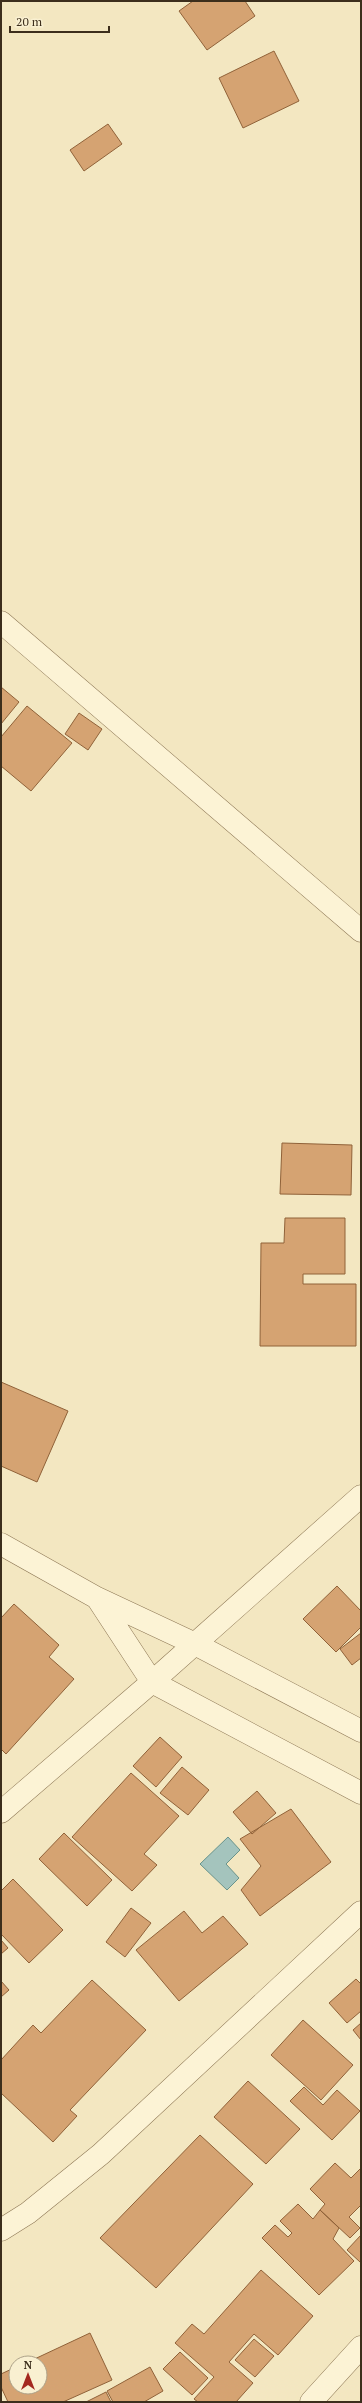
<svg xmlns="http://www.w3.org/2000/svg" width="362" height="2403" viewBox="0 0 362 2403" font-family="'PT Serif',serif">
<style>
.water{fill:#a4c4bd;stroke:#69948c}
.building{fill:#d5a372;stroke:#906239}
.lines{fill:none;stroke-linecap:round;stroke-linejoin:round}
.minor-casing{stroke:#8e7856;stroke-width:23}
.minor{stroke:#fcf3d5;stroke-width:22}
</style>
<rect width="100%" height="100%" fill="#f3e7c1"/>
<path class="water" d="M228 1837 240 1850 226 1864 239 1878 227 1890 200 1864Z"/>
<path class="building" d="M193 1H245L255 16 207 50 179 11Z
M274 51 299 101 243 128 219 78Z
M108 124 122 144 84 171 70 150Z
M1 687 19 702 1 724Z
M27 706 72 743 31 791 1 766V737Z
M79 713 102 729 88 750 65 734Z
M282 1143 352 1145 351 1195 280 1194Z
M285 1218H345V1274H303V1284H356V1346H260L261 1243H284Z
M1 1382 68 1411 37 1482 1 1466Z
M337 1586 361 1611V1627L336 1652 303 1619Z
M14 1604 59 1645 49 1657 74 1679 6 1754 1 1749V1618Z
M361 1633V1658L352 1665 340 1649Z
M160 1737 182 1757 156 1787 133 1766Z
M182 1767 209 1790 188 1815 160 1793Z
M131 1773 179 1816 144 1854 157 1865 132 1891 72 1837Z
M257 1791 276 1813 252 1834 233 1812Z
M291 1809 331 1862 260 1916 241 1890 261 1866 240 1839Z
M64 1833 112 1880 87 1906 39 1859Z
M13 1879 63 1930 29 1963 1 1934V1891Z
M131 1908 151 1923 125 1957 106 1942Z
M184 1911 202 1933 223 1916 248 1944 179 2001 136 1950Z
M1 1940 8 1948 1 1954Z
M356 1979 361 1984V2011L347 2023 329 2003Z
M92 1980 146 2030 70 2110 77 2116 53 2142 1 2093V2060L33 2025 41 2033Z
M1 1981 9 1990 1 1997Z
M303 2020 353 2065 321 2100 271 2055Z
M361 2023V2040L353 2030Z
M248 2081 300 2129 266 2164 214 2117Z
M304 2087 323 2105 337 2090 360 2111 332 2140 290 2101Z
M200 2135 253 2184 156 2288 100 2238Z
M335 2163 351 2178 361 2168V2205L349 2217 360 2228 350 2238 320 2210 325 2204 310 2189Z
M298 2204 313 2219 320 2210 339 2228 333 2239 354 2261 319 2295 262 2238 275 2225 288 2237 292 2233 280 2221Z
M361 2235V2261L360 2262 347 2250Z
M261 2270 313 2316 278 2355 254 2334 229 2362 253 2383 236 2402H198L194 2399 214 2377 175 2343 192 2324 204 2334Z
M90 2333 112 2380 63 2402H8L1 2387V2374L16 2367V2387H40V2363H26Z
M254 2339 274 2356 255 2377 235 2360Z
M180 2352 208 2378 192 2395 163 2369Z
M150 2367 163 2391 144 2402H113L107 2391Z
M106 2392 111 2402H86Z"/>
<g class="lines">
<g class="minor-casing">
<path id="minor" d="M1 622 361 931
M1 1544 97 1598
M361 1731 193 1643 97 1598 152 1682 361 1793
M1 1812 152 1682 361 1496
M1 2230 28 2213 101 2154 361 1912
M311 2402 361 2347"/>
</g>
<use href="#minor" class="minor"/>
</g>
<rect width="362" height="2403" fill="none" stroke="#3c2e1c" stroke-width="4"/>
<g transform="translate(28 2375)"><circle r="19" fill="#f9f0d1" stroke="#ada289"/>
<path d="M0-3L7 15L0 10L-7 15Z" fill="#a4281f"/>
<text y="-6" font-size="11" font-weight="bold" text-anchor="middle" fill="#3c2e1c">N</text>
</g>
<path d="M10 26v6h99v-6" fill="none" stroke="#3c2e1c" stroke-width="2"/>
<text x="16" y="26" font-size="12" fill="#3c2e1c" stroke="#f9f0d1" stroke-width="3" paint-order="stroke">20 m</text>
</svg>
